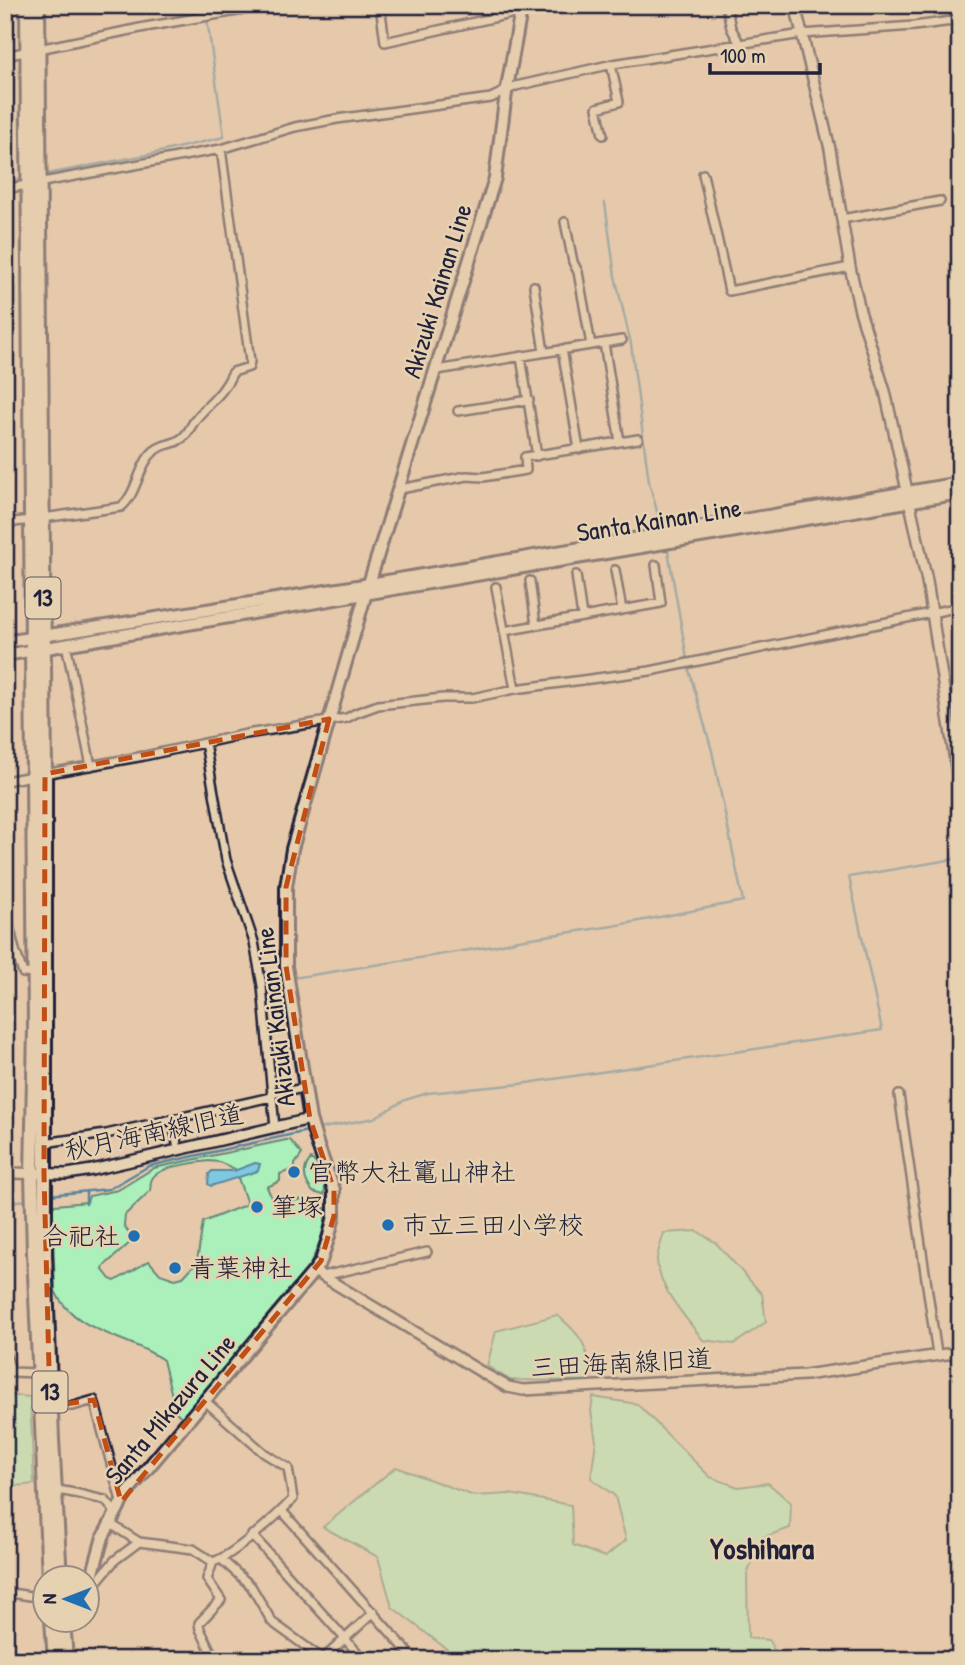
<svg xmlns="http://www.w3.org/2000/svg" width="965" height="1665" viewBox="0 0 965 1665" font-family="'Patrick Hand','Klee One',sans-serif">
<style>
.green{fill:#abefba;stroke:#66887a;stroke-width:2;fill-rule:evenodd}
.water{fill:#7fc9e0;stroke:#5a869e;stroke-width:2}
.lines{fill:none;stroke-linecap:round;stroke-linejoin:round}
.stream{stroke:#5a869e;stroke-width:2.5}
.minor-casing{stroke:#22223b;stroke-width:12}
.tertiary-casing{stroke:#22223b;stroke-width:14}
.secondary-casing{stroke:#22223b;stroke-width:16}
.primary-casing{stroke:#22223b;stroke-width:18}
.minor{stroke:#e6d2b1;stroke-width:7}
.tertiary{stroke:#e6d2b1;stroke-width:9}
.secondary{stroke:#e6d2b1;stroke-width:10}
.primary{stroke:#e6d2b1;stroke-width:12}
.marked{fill:none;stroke:#c04e15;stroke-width:5;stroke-dasharray:14 9;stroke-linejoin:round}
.poi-dot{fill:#1f6fb2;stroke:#e6d2b1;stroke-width:2.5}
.labels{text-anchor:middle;stroke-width:5;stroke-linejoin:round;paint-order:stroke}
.shield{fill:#e6d2b1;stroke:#5d575e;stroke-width:2}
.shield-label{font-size:24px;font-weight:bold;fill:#22223b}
.street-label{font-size:26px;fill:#22223b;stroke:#e6d2b1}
.poi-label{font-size:26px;fill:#22223b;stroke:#e6d2b1;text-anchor:start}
.quarter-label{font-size:30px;font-weight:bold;fill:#22223b;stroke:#e6d2b1}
</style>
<rect width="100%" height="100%" fill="#e6c9aa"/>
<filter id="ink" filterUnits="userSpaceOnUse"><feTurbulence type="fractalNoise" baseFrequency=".0143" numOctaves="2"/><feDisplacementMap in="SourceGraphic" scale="14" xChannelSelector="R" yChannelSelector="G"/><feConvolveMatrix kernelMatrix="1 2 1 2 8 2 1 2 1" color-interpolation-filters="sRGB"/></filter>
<g filter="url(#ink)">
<path class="green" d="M286 1140H290L302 1154 295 1164V1169L280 1174V1181L267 1187 272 1199 285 1196 289 1202 303 1199 325 1208C328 1227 315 1254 307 1272L184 1419 176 1412 163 1360C130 1336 74 1333 55 1291L52 1208 55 1205 87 1202 89 1196 118 1190 154 1168ZM209 1161 219 1162 235 1169 246 1201 245 1205 203 1222 197 1262 183 1277 175 1279 160 1274 149 1261 115 1281 110 1279 103 1270 104 1266 133 1240 124 1225 125 1215 150 1191C151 1187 150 1182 152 1179 157 1167 197 1162 209 1161Z
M311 1159C322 1167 327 1183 324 1195L313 1192C304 1181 301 1170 311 1159Z
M697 1231 716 1243 762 1294 766 1322 734 1344 703 1340C686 1317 659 1290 657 1260 657 1252 662 1241 664 1233Z
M557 1315C585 1338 587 1346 591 1381L510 1380 487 1366 496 1331Z
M5 1395 30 1397 34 1484 15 1486 5 1476Z
M593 1397 637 1404 710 1477 738 1487 768 1483 791 1503 790 1528 761 1538 747 1575 748 1638 769 1640 779 1660H461L392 1607 378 1557 323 1527 396 1467 474 1496 510 1494 571 1505 573 1545 605 1557 626 1540 615 1496 591 1478 596 1441 591 1411Z"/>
<path class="water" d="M255 1163 260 1164 258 1171 211 1186 208 1184 209 1174 212 1171H234Z"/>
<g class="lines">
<path class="stream" d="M47 174 151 154 224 137 205 5
M5 182 23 179
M605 203 615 276 631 344 649 482 661 526
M293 978 494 946 518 940 613 926 743 901 712 751 689 670 668 551
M264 984 283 979
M318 1129 374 1118 405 1100 428 1093 520 1084 882 1030 849 877 960 858
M86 1191V1204
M49 1195 109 1189 149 1166 312 1130
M5 1202 29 1200"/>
<g class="minor-casing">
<path id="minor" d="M380 5 385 42 520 12
M726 5 731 28 740 44
M5 56 145 27 272 5
M603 135 597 108 619 102 611 64
M703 174 729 291 850 267
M5 189 221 149 295 127 337 119 491 98 516 86 613 64 802 34 914 26 960 20
M842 219 940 201
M565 222 573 262 578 272 591 345
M534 286 544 352
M604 343 620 442
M562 349 579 449
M521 357 537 456
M437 370 622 340
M458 411 529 400
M400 489 467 476 483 477 526 470 525 457 638 439
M43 518 121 507C138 493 138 465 154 451 161 444 172 445 179 440 188 436 190 426 196 419 211 401 223 394 233 372L249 367 250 361 221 149
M5 523 32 520
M615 570 622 610
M576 575 582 617
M530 581 536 625
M496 587 515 689
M504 631 661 603 656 565
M66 644 91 766
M205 743 226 860 254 942 262 986 275 1128
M5 781 144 756 246 734 347 718 356 713 378 705 443 698H472L515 689 650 671 960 607
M5 909 15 950 23 973 36 974
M271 1094 305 1088
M899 1095 937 1354
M173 1121 178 1150
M44 1143 106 1134 271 1097
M323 1276 427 1252
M5 1354 12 1372 38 1373
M50 1406H73L94 1400 121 1501
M54 1490C72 1491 88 1497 105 1500L115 1512
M282 1511 415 1660
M109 1523 139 1542 193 1549 213 1562C234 1555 277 1516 293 1499L288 1468 264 1453 205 1401
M252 1535 364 1660
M221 1559 251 1586 272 1622 323 1659 374 1612
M213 1562 207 1579 221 1600 199 1623 200 1629 215 1660
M89 1586 94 1585 115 1560 139 1542
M5 1592 30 1596 46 1593"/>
</g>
<g class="tertiary-casing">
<path id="tertiary" d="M795 5 830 149 850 267 860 311 885 391 927 581 960 793
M5 1173 67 1174 92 1170 310 1119
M314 1271 488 1376 508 1387 523 1390 805 1375 960 1352"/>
</g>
<g class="secondary-casing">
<path id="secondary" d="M5 642 370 584 960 483
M5 655 960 493
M88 1591 103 1537 126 1494 314 1271 321 1261 329 1236 334 1216V1190L318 1146 310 1119 286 966V887L292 849 366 593 495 178 506 93 522 5"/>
</g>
<g class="primary-casing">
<path id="primary" d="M27 5 35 1029 32 1174 34 1253 49 1578
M38 5 45 774V1254L52 1439 60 1578
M52 1620 55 1660
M63 1620 66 1660"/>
</g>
<use href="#minor" class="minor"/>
<use href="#tertiary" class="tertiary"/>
<use href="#secondary" class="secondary"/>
<use href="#primary" class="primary"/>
</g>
</g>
<path d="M0 0H965V1665H0ZM329 719 286 887V966L310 1119 334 1190V1216L321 1261 121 1502 94 1400 50 1406 44 1174 45 774Z" fill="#e6c9aa" fill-opacity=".55" fill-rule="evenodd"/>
<path class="marked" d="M329 719 286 887V966L310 1119 334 1190V1216L321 1261 121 1502 94 1400 50 1406 44 1174 45 774Z"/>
<g class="poi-dot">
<circle cx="294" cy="1172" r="7"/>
<circle cx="257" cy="1207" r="7"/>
<circle cx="388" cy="1225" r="7"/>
<circle cx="134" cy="1236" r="7"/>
<circle cx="175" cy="1268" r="7"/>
</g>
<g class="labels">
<g class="shield">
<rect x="25.5" y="577.5" width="35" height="41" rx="5"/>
<rect x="32.5" y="1371.5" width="35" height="41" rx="5"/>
</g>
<g class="shield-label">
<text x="43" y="606">13</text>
<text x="50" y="1400">13</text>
</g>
<g class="street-label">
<text transform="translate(437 291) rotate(-73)" y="9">Akizuki Kainan Line</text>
<text transform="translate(659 520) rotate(-9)" y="9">Santa Kainan Line</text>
<text transform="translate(275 1017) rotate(-97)" y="9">Akizuki Kainan Line</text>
<text transform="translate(154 1132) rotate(-12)" y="9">秋月海南線旧道</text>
<text transform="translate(621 1363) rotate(-3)" y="9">三田海南線旧道</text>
<text transform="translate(170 1409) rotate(-50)" y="9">Santa Mikazura Line</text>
</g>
<g class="poi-label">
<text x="308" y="1181">官幣大社竃山神社</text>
<text x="271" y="1216">筆塚</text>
<text x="402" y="1234">市立三田小学校</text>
<text x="120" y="1245" text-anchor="end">合祀社</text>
<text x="189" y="1277">青葉神社</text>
</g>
<g class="quarter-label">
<text x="762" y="1559">Yoshihara</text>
</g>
</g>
<rect width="965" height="1665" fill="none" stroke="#e6d2b1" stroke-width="28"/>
<rect x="14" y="14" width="937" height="1637" fill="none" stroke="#22223b" stroke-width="2.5" filter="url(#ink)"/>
<g transform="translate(66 1599) rotate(270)"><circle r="33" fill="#e6d2b1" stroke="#988c82" stroke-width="2"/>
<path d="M0-5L12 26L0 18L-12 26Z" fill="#1f6fb2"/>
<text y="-10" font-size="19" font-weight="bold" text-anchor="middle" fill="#22223b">N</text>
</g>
<path d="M710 63v10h110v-10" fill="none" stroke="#22223b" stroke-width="3.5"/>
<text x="720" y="63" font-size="21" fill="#22223b" stroke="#e6d2b1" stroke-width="5" paint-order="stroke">100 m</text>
</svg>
